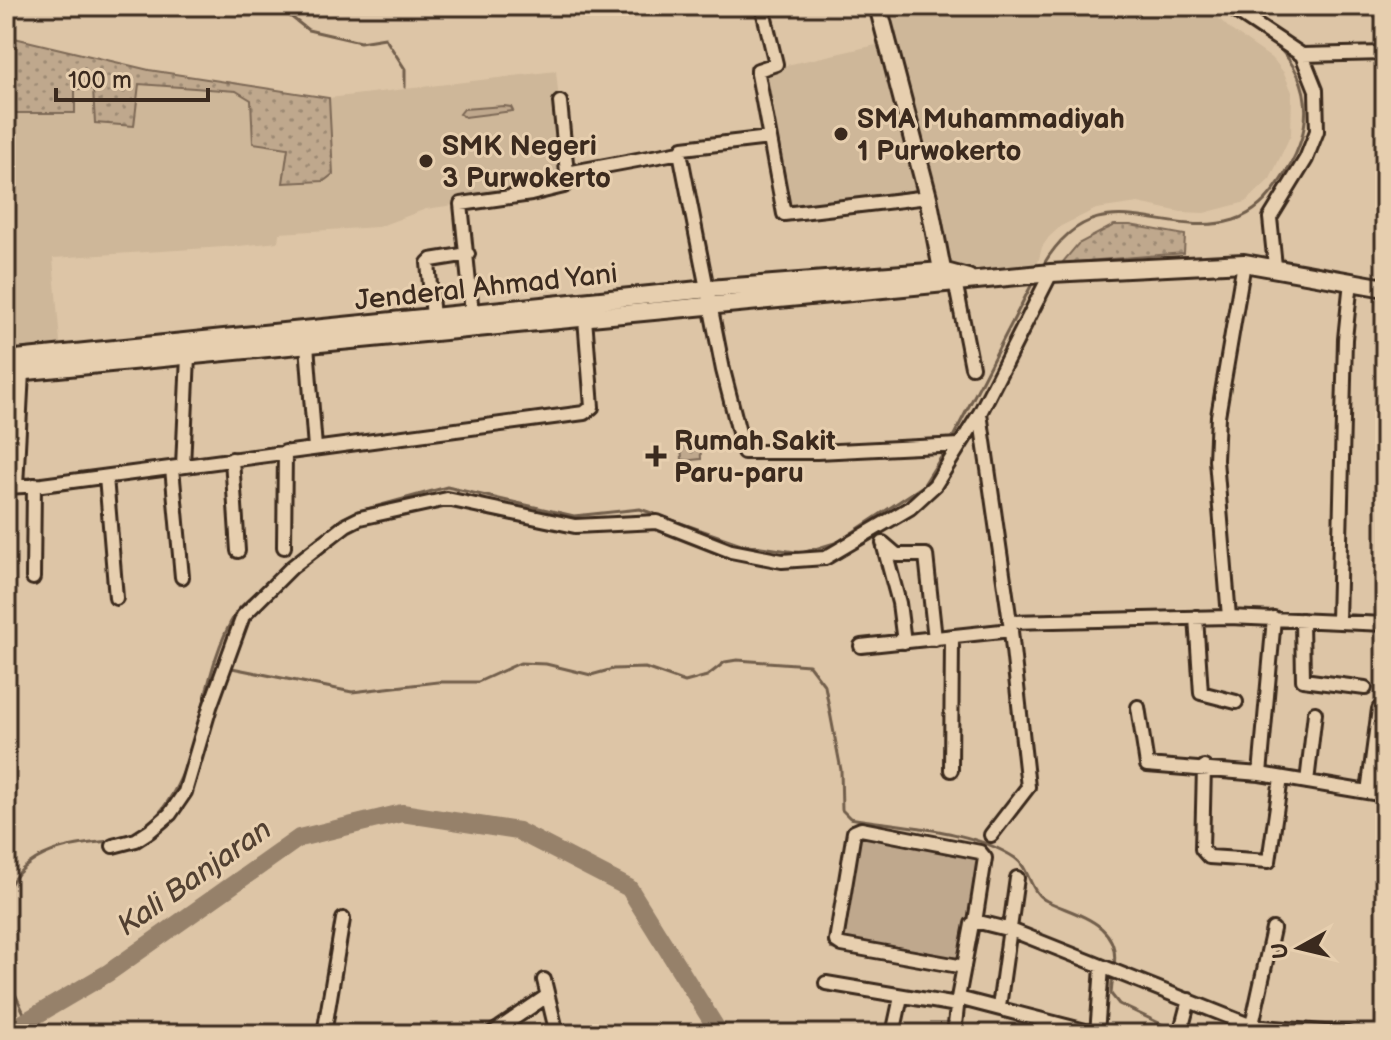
<svg xmlns="http://www.w3.org/2000/svg" width="1391" height="1040" viewBox="0 0 1391 1040" font-family="'Balsamiq Sans',sans-serif">
<style>
.built{fill:#ceb799}
.green{fill:url(#green-dots);stroke:#7d6956;stroke-width:2}
.forest{fill:url(#forest-crowns);stroke:#7d6956;stroke-width:2}
.pitch{fill:#bfa88d;stroke:#7d6956;stroke-width:2}
.lines{fill:none;stroke-linecap:round;stroke-linejoin:round}
.stream{stroke:#725e4c;stroke-width:3}
.river{stroke:#96816b;stroke-width:18}
.street-casing{stroke:#3b2a1e;stroke-width:18}
.secondary-casing{stroke:#3b2a1e;stroke-width:22}
.street{stroke:#e7cfaf;stroke-width:12}
.secondary{stroke:#e7cfaf;stroke-width:16}
.poi-dot{fill:#3b2a1e;stroke:#e7cfaf;stroke-width:3}
.labels{text-anchor:middle;stroke-width:6;stroke-linejoin:round;paint-order:stroke}
.poi-label{font-size:28px;font-weight:bold;fill:#3b2a1e;stroke:#e7cfaf;text-anchor:start}
.street-label{font-size:28px;fill:#3b2a1e;stroke:#e7cfaf}
.water-label{font-size:30px;font-style:italic;fill:#524031;stroke:#e7cfaf}
</style>
<defs>
<pattern id="green-dots" width="8" height="8" patternUnits="userSpaceOnUse" patternTransform="scale(2)"><rect width="8" height="8" fill="#bfa88d"/><path d="M2 2h.1M6 6h.1" fill="none" stroke="#9c8973" stroke-width="1.8" stroke-linecap="round"/></pattern>
<pattern id="forest-crowns" width="20" height="18" patternUnits="userSpaceOnUse" patternTransform="scale(2)"><rect width="20" height="18" fill="#bfa88d"/><path d="M2 6a3 3 0 1 1 6 0M12 15a3 3 0 1 1 6 0" fill="none" stroke="#9c8973"/></pattern>
</defs>
<rect width="100%" height="100%" fill="#ddc5a6"/>
<filter id="ink" filterUnits="userSpaceOnUse"><feTurbulence type="fractalNoise" baseFrequency=".0125" numOctaves="2"/><feDisplacementMap in="SourceGraphic" scale="16" xChannelSelector="R" yChannelSelector="G"/><feConvolveMatrix kernelMatrix="1 2 1 2 8 2 1 2 1" color-interpolation-filters="sRGB"/></filter>
<g filter="url(#ink)">
<path class="built" d="M878 6H1206L1231 30 1274 60 1284 73 1292 92 1291 134 1270 179 1246 202 1204 213 1181 212 1138 203 1096 209 1061 226 1049 237 1042 247 1035 275 1018 277 945 269 928 197 787 212 760 71 885 43Z
M6 36 149 70 329 98 556 71 567 181 531 194 426 209 378 227 279 233 278 242 239 246 53 258 61 354 6 360Z"/>
<path class="green" d="M6 36 149 70 329 98 333 174 324 181 283 183 288 148 253 143 251 100 236 91 139 84 134 126 95 123 93 89H75V113H6Z
M1114 225H1130L1185 235 1184 253 1062 263 1078 244Z
M700 438 701 459 682 461 681 440Z"/>
<path class="forest" d="M504 106 511 107 513 111 465 117 460 114 464 109Z"/>
<path class="pitch" d="M851 824 985 847 962 971 831 949Z"/>
<g class="lines">
<path class="stream" d="M248 6 267 13 285 12 308 30 360 42 385 38 405 69V87
M1042 267C1097 172 1162 242 1234 220 1255 213 1268 199 1280 181 1312 136 1318 85 1275 44
M951 441 1034 280
M318 539 356 512 447 487 574 516 640 509 741 544 802 553 838 542 923 486 945 451
M232 668 352 692 438 682H478L520 663 546 664 591 675 613 669 645 668 685 682 707 676 725 662 737 660 809 665 825 686 841 770 842 810 850 818C902 827 971 829 1015 858 1030 868 1029 893 1047 901 1075 915 1121 922 1114 966
M147 826C207 771 195 679 236 613 244 602 257 592 267 584
M6 892C26 850 71 844 112 841
M6 974 27 1020
M1113 974 1111 994 1119 1004 1176 1031"/>
<path class="river" d="M6 1033 108 973 299 838 402 813 518 831 629 888 720 1034"/>
<g class="street-casing">
<path id="street" d="M762 6 776 64 758 70V74L784 214 928 197
M1228 6 1302 55 1316 90 1317 131 1306 159 1270 218 1275 266
M1302 55 1385 53
M680 152 723 370 744 452H817L960 445
M567 173 680 152 683 148 769 138
M954 276 972 367
M472 313 461 204 531 194 564 186 567 173 560 102
M433 317 428 263 431 260 468 254
M307 345 315 448
M980 413 1010 622 1229 617 1385 624
M232 459 238 551
M183 466 188 356
M172 468 182 577
M106 477 116 598
M16 486 22 372
M6 487 42 485 584 413 592 407 585 318
M883 543 897 555H926L935 639
M284 547 285 452
M884 547 899 603 904 642
M33 578 34 485
M1196 617 1201 693 1236 702
M1229 617 1216 460 1218 416 1244 263
M1302 620 1303 680 1365 688
M1338 621 1345 339 1351 281
M861 646 1011 630
M1138 707 1147 765 1260 774 1385 795
M1204 767 1202 849 1209 857 1269 861 1281 778
M951 770 952 637
M1260 774 1274 618
M1307 782 1315 713
M1368 792 1379 709
M991 835 1028 787 1010 622
M113 846 136 840 150 831 170 814 185 792 210 707 243 616 292 567 346 525 360 518 447 499 575 526 657 522 731 551 782 561 825 558 910 508 935 485 980 413 1051 273
M964 967 842 945 836 941 854 832 861 829 980 852 985 858 975 922
M544 980 557 1034
M826 983 957 1005
M958 998 972 924 979 922 1011 930 1252 1026 1348 1034
M999 1007 1017 878
M955 1025 958 998 1097 1034
M324 1034 343 919
M491 1034 547 996
M893 1034 901 997
M1097 1034 1102 967
M1180 1034 1189 1000
M1250 1034 1273 929"/>
</g>
<g class="secondary-casing">
<path id="secondary" d="M878 6 928 197 944 280
M6 360 709 289 942 271 968 278
M6 373 1051 273 1244 263 1385 288"/>
</g>
<use href="#street" class="street"/>
<use href="#secondary" class="secondary"/>
</g>
</g>
<g class="poi-dot">
<circle cx="841" cy="134" r="8"/>
<circle cx="426" cy="161" r="8"/>
<path d="M652 444h8v8h8v8h-8v8h-8v-8h-8v-8h8z"/>
</g>
<g class="labels">
<g class="poi-label">
<text x="857" y="128">SMA Muhammadiyah<tspan x="857" dy="32">1 Purwokerto</tspan></text>
<text x="442" y="155">SMK Negeri<tspan x="442" dy="32">3 Purwokerto</tspan></text>
<text x="674" y="450">Rumah Sakit<tspan x="674" dy="32">Paru-paru</tspan></text>
</g>
<g class="street-label">
<text transform="translate(486 286) rotate(-6)" y="10">Jenderal Ahmad Yani</text>
</g>
<g class="water-label">
<text transform="translate(194 877) rotate(-35)" y="10">Kali Banjaran</text>
</g>
</g>
<rect width="1391" height="1040" fill="none" stroke="#e7cfaf" stroke-width="32"/>
<rect x="16" y="16" width="1359" height="1008" fill="none" stroke="#3b2a1e" stroke-width="3" filter="url(#ink)"/>
<g transform="translate(1299 948) rotate(262)" stroke="#e7cfaf" stroke-width="6" paint-order="stroke">
<path d="M0-6L14 30L0 20L-14 30Z" fill="#3b2a1e"/>
<text y="-12" font-size="22" font-weight="bold" text-anchor="middle" fill="#3b2a1e">U</text>
</g>
<path d="M56 88v12h152v-12" fill="none" stroke="#3b2a1e" stroke-width="4"/>
<text x="68" y="88" font-size="24" fill="#3b2a1e" stroke="#e7cfaf" stroke-width="6" paint-order="stroke">100 m</text>
</svg>
